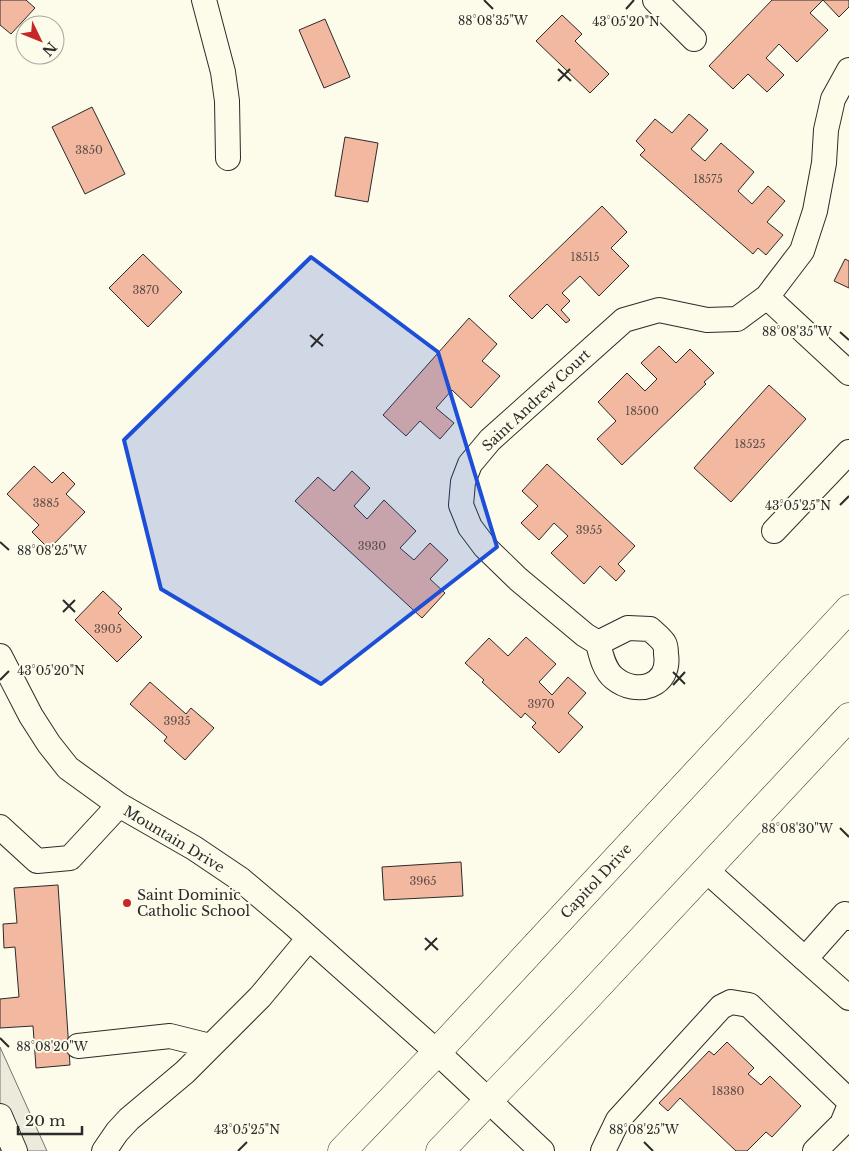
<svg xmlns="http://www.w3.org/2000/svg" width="849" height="1151" viewBox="0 0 849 1151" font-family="'Libre Baskerville',serif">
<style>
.parking{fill:#eceadb;stroke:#74746e}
.building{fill:#f2b8a0;stroke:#2b2b2b}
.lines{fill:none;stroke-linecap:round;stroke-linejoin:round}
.minor-casing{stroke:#2b2b2b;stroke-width:26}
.major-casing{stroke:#2b2b2b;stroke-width:29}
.minor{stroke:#fdfbea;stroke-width:24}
.major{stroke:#fdfbea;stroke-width:28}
.marked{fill:#1d4ed8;fill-opacity:0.2;stroke:#1d4ed8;stroke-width:4;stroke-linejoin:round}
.ticks{fill:none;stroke:#2b2b2b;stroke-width:2}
.poi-dot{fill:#c62828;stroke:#fdfbea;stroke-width:2}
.labels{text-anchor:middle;stroke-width:4;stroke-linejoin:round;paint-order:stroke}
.number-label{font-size:11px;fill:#5d4e48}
.street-label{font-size:14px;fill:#2b2b2b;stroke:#fdfbea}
.poi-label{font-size:14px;fill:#2b2b2b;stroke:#fdfbea;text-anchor:start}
.ticks-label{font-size:12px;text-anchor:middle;fill:#2b2b2b;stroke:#fdfbea;stroke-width:4;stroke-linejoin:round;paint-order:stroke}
</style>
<rect width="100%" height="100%" fill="#fdfbea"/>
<path class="parking" d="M0 1047 47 1151H0Z"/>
<path class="building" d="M0 0H26L35 8 11 34 0 25Z
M772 0H849V7L839 17 823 0 810 13 828 30 797 62 779 44 766 58 784 75 767 92 748 74 733 89 709 66Z
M562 15 582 34 575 41 609 74 590 93 536 41Z
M325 19 350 77 324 88 299 30Z
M92 107 125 174 85 194 52 127Z
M689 114 708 130 691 149 705 161 721 143 754 172 738 191 752 204 768 186 785 201 767 222 783 235 766 255 758 248 753 254 640 155 645 150 636 141 655 119 672 133Z
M345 137 378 143 368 202 335 196Z
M602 206 627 232 611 248 629 266 599 296 580 276 562 293 570 301 561 310 570 320 566 323 547 304 532 319 509 296Z
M143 254 182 292 148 327 109 288Z
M845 259 849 261V288L834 281Z
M469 318 497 344 482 361 500 376 471 408 452 390 436 408 454 423 440 439 420 421 406 436 383 415Z
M659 346 676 363 690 349 714 373 704 382 706 384 622 465 597 439 616 421 598 402 627 373 645 391 657 379 641 363Z
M769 385 806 419 731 502 694 468Z
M547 464 635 546 618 564 625 571 616 581 600 566 584 584 551 553 568 536 554 523 539 540 521 523 538 506 522 491Z
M34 466 52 483 63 472 75 484 66 494 85 512 49 549 32 532 39 525 7 494Z
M352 471 370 488 354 506 367 519 384 500 416 531 400 548 414 560 430 543 448 560 430 579 445 593 422 618 295 501 318 477 334 491Z
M103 591 122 609 118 613 142 637 117 662 75 620Z
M526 637 556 664 539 682 552 695 568 677 586 693 568 713 583 727 559 753 532 727 536 723 525 713 521 718 482 682 484 680 465 663 489 638 508 656Z
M150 682 186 714 191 708 214 728 185 760 164 741 167 737 130 704Z
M461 862 463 896 384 900 382 867Z
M58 885 70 1065 36 1068 33 1026 0 1028V999L19 997 15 947 4 948 3 924 17 923 14 888Z
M727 1042 754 1068 748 1074 761 1085 770 1076 801 1106 772 1137 766 1132 747 1151H736L680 1098 668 1111 659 1103 709 1051 714 1055Z"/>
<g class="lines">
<g class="minor-casing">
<path id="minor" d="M204 0 223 72 227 101 228 158
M655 0 694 39
M767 297 849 373
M774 531 849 452
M628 628 650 629C654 633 661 638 664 643 666 646 666 651 666 654 671 686 637 697 614 678 604 670 601 655 598 643Z
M598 643 585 635 518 579 485 547 470 527 461 505 463 482 470 464 490 440 624 320 659 310 707 320 737 319 767 297 802 251 815 211 824 163 826 130 833 99 849 70
M0 656 31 716 49 744 68 768 119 805 194 848 240 879 291 922 437 1052 542 1151
M0 827 37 861 70 858 119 805
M706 870 805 959
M849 918 845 914 805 959 849 998
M78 1046 170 1036 210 1046
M0 1116 15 1151
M104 1151 117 1132 129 1119 185 1072 260 997 309 938
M603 1151 618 1120 721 1007 731 1002 749 1005 846 1098 849 1103
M815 1151 842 1124 849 1107"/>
</g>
<g class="major-casing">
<path id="major" d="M342 1151 437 1052 849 609
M440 1151 584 1001 849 717"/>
</g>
<use href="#minor" class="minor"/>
<use href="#major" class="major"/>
</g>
<path class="marked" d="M311 257 438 352 497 547 321 684 161 589 124 440Z"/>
<path class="ticks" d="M484 0 493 9M626 9 634 0M558 69 571 81M558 81 570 69M840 332 849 340M310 335 323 346M311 347 323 334M840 505 849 496M0 542 9 550M63 600 75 612M63 612 75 600M673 672 685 684M0 680 9 671M673 685 685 672M840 828 849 837M425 938 438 950M425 950 437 938M0 1038 9 1047M644 1142 653 1151M238 1151 247 1142"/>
<circle class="poi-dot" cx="127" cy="903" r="5"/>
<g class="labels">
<g class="number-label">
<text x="89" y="154">3850</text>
<text x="708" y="183">18575</text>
<text x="585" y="261">18515</text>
<text x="146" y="294">3870</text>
<text x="642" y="415">18500</text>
<text x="750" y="448">18525</text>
<text x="46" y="507">3885</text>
<text x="589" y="534">3955</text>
<text x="372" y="550">3930</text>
<text x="108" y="633">3905</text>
<text x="541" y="708">3970</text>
<text x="177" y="725">3935</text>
<text x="423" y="885">3965</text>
<text x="728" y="1095">18380</text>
</g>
<g class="street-label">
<text transform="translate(536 400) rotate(-43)" y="5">Saint Andrew Court</text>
<text transform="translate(174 839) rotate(31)" y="5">Mountain Drive</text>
<text transform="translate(596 881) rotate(-47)" y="5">Capitol Drive</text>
</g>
<g class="poi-label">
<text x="137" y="900">Saint Dominic<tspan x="137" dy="16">Catholic School</tspan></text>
</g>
</g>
<g class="ticks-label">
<text x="493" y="25">88°08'35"W</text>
<text x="626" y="26">43°05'20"N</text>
<text x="797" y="336">88°08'35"W</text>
<text x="798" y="510">43°05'25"N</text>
<text x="52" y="555">88°08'25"W</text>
<text x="51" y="675">43°05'20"N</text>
<text x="797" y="833">88°08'30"W</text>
<text x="52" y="1051">88°08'20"W</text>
<text x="247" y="1134">43°05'25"N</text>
<text x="644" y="1134">88°08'25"W</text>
</g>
<g transform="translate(40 40) rotate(133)"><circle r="24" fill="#fdfbea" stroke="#a9a89e"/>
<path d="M0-4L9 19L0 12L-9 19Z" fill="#c62828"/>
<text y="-8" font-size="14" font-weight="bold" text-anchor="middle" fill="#2b2b2b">N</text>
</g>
<path d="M18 1126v8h64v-8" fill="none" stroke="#2b2b2b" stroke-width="2.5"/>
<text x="25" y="1126" font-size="15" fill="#2b2b2b" stroke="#fdfbea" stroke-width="4" paint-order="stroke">20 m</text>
</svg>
